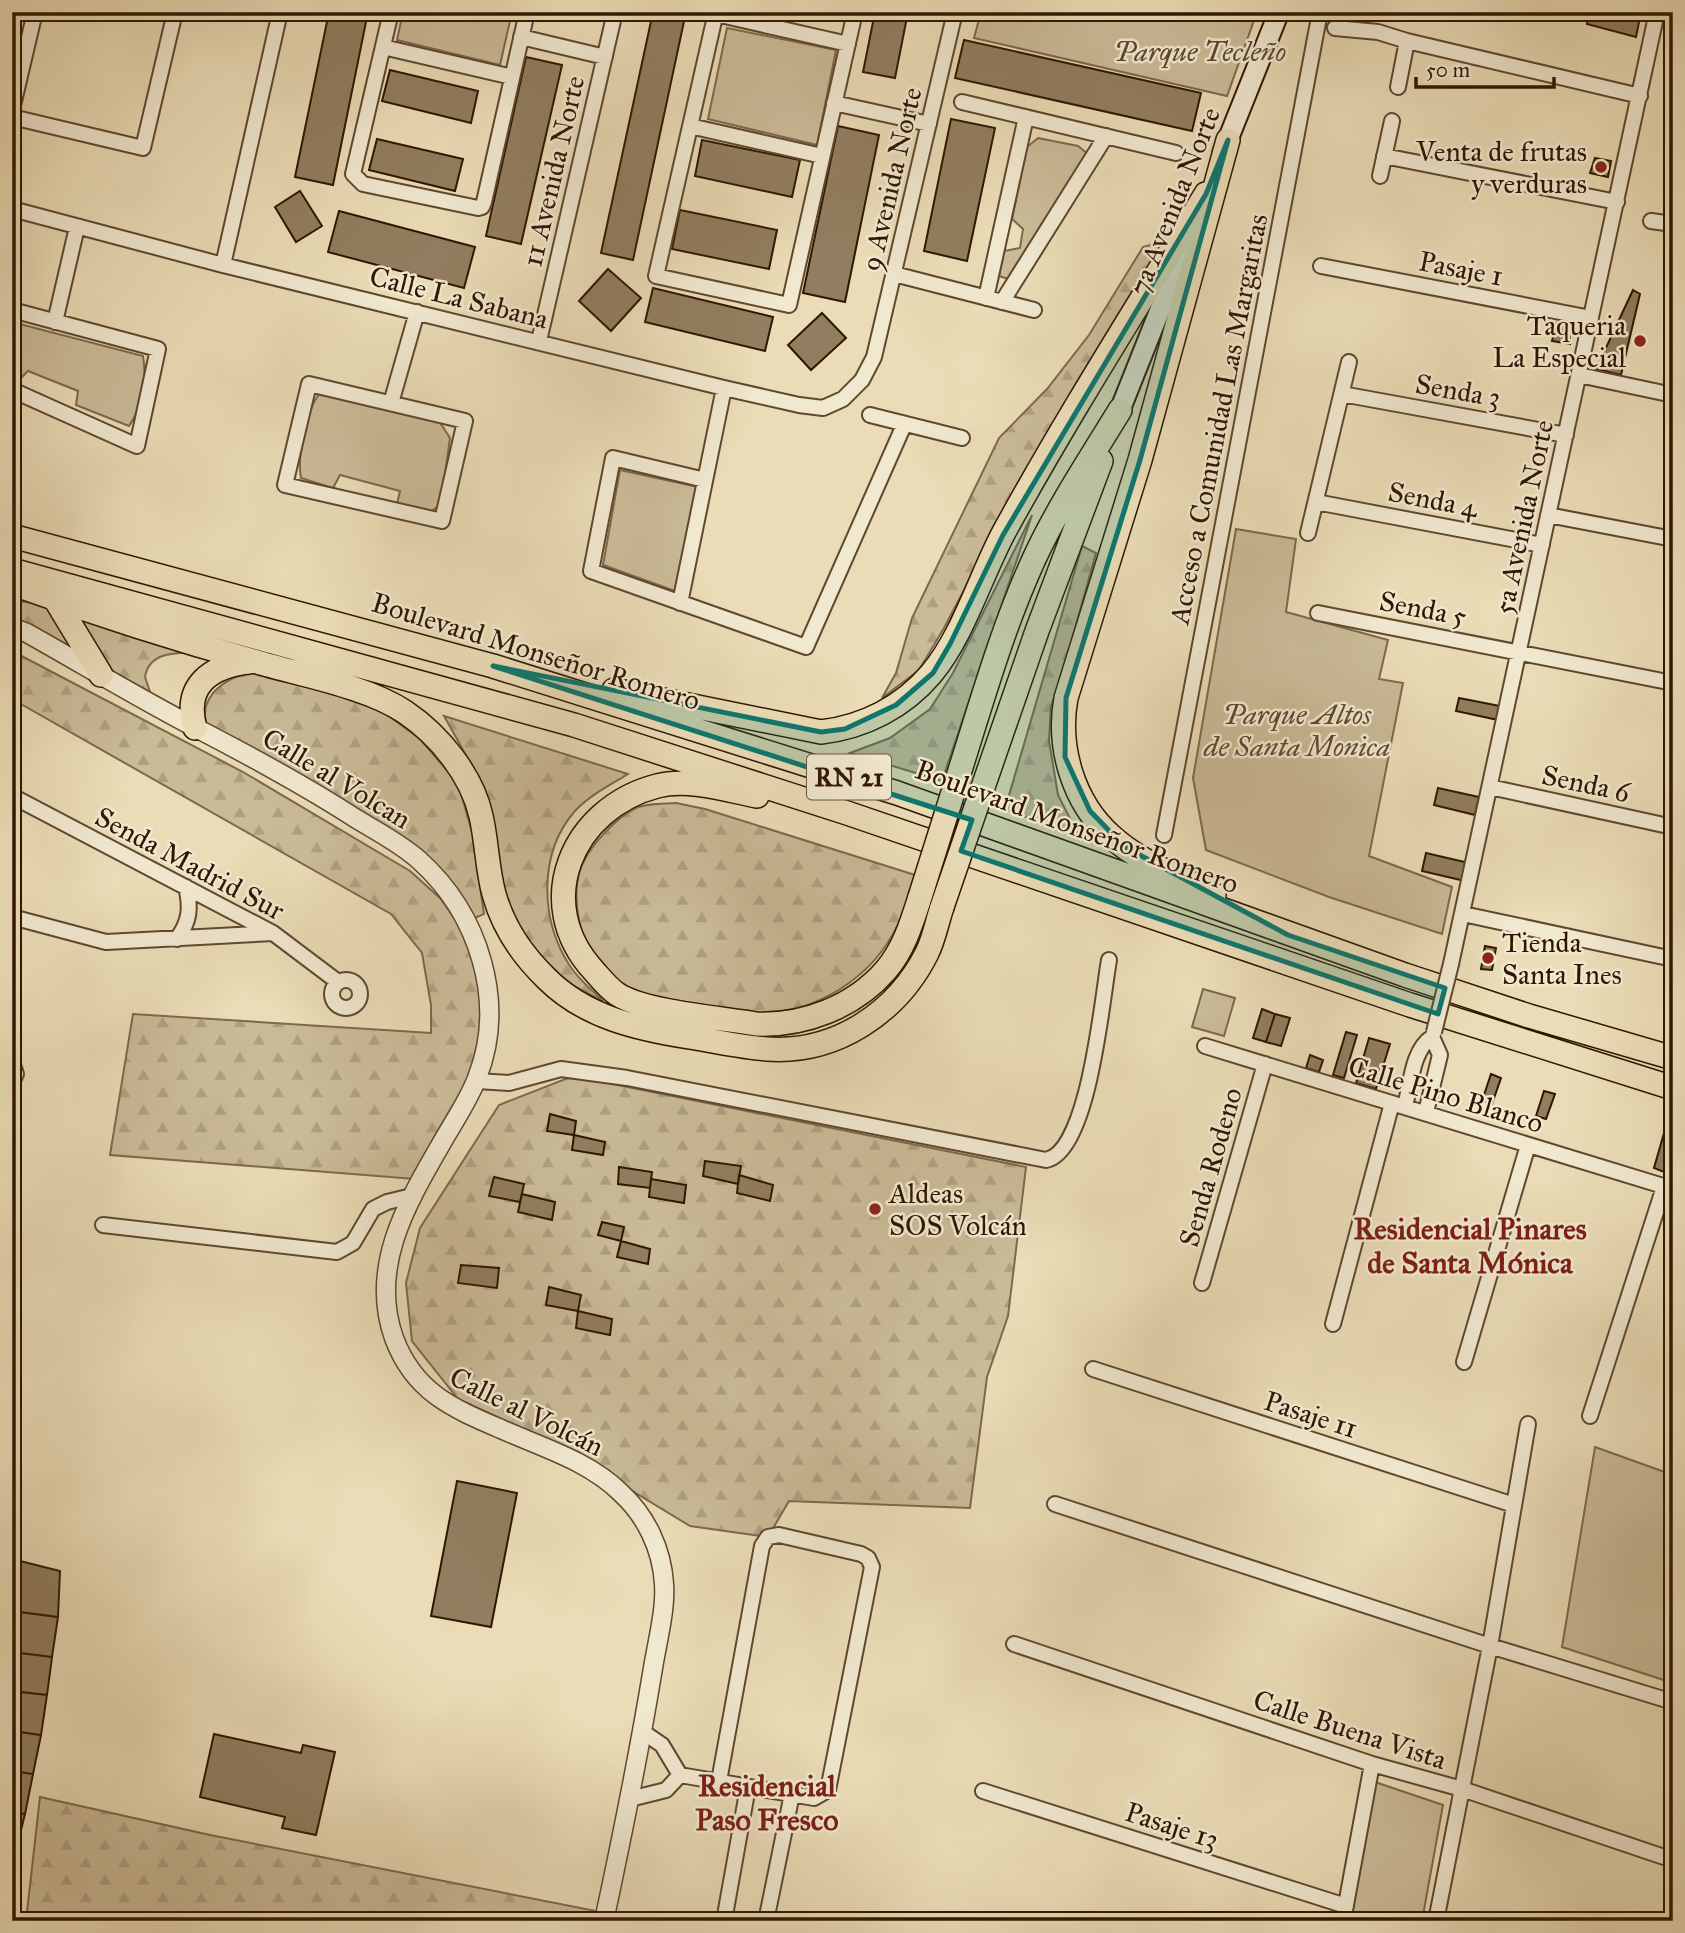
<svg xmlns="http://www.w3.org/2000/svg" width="1685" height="1933" viewBox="0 0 1685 1933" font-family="'IM FELL Great Primer',serif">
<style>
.forest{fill:url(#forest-firs);stroke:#7d684c;stroke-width:2}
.park{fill:#caba97;stroke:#7d684c;stroke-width:2}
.building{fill:#917d5f;stroke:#301600;stroke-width:2}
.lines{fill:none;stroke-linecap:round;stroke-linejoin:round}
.minor-casing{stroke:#5e482e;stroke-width:18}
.tertiary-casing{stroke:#5e482e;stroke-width:21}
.secondary-casing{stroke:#301600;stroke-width:23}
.trunk-casing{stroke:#301600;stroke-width:26}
.minor{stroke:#f1e8d0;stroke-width:14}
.tertiary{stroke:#f1e8d0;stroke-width:18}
.secondary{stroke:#f1e8d0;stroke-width:19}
.trunk{stroke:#eadcb6;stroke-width:23}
.minor-bridge-casing{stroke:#5e482e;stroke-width:18;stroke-linecap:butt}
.trunk-bridge-casing{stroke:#301600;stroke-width:26;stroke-linecap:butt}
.minor-bridge{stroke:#f1e8d0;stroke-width:14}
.trunk-bridge{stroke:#eadcb6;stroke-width:23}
.marked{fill:#0f766e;fill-opacity:0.2;stroke:#0f766e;stroke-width:5;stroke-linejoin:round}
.poi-dot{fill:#8f2418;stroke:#f1e8d0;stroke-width:2.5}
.labels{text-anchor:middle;stroke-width:5;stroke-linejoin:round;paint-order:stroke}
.shield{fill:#f1e8d0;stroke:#6a553e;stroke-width:2}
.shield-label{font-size:26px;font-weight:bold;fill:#301600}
.park-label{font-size:28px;font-style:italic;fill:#5e472d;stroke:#f1e8d0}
.poi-label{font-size:28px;fill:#301600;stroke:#f1e8d0;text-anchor:end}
.street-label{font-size:28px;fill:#301600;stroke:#f1e8d0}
.neighbourhood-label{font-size:30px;font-weight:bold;fill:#7a1f14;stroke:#f1e8d0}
</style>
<defs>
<pattern id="forest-firs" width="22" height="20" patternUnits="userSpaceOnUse" patternTransform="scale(1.75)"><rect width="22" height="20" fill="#caba97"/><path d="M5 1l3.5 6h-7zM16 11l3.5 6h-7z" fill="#ae9f80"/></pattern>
</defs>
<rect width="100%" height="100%" fill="#eadcb6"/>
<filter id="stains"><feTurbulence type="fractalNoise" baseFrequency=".00286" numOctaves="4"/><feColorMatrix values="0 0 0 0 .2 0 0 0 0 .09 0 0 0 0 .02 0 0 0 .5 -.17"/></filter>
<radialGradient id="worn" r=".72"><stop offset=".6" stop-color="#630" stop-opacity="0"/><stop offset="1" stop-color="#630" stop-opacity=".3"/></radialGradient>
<path class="forest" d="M1165 241 1039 448 944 628 919 670 882 698 896 673 912 618 999 438 1047 389 1089 335 1143 247Z
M1032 515 942 781 850 753 890 738 930 709 953 673Z
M1082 546 1096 553 1061 679 1051 706 1049 741 1058 795 1080 838 1005 809Z
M12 601 52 604 74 652 12 625Z
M61 604 195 652C175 653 149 652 145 677L151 695 102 674Z
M12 651 243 772 410 871 440 898 467 936 480 982 481 1039 465 1087 415 1179 110 1155 133 1014 431 1033V1005L422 953 391 914 12 699Z
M247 673 272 674 382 711 420 739 458 783 472 832 484 914 475 918 455 888 208 732C196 701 219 681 247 673Z
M444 716 628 774C610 785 590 795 575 811 538 853 540 920 570 966 578 979 592 990 603 1001L556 977 523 936 501 895 485 789Z
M676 803 705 809 915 875C911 888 908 902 902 915 880 971 826 1009 767 1013 747 1015 718 1007 698 1004 662 998 633 998 605 972 580 949 568 893 583 863 591 845 616 818 634 809 645 803 663 804 676 803Z
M573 1076 1026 1167 1008 1316 987 1377 970 1508 789 1501 768 1537 690 1526 550 1441 458 1399 412 1341 406 1283 420 1228 499 1105Z
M40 1797 210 1835 596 1911 594 1921H26Z"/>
<path class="park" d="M403 12H512L500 65 397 40Z
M981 12H1257L1227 96 974 38Z
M727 28 836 50 817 145 708 119Z
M1038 138 1078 146 1088 154 1008 279 999 276 1004 251 1020 248 1023 229 1012 219 1027 147Z
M12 322 143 356C147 378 142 408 129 426L76 405 78 391 28 371 18 381 12 378Z
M319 394 439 421 450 438 441 504 428 514 397 504 400 491 340 475 333 488 301 478C297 456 306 412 319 394Z
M620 470 698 487 675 591 603 565Z
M1236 529 1296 539 1286 612 1388 640 1379 679 1403 683 1369 856 1452 887 1442 934 1329 897 1206 850 1193 778Z
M1203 989 1235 998 1224 1036 1192 1027Z
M1595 1447 1673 1475V1683L1562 1647Z
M1369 1780 1443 1805 1422 1921H1343Z"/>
<path class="building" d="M329 12H368L333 185 295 177Z
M653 12H686L633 260 601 253Z
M875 12H908L895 78 863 72Z
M1588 12H1641L1636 37 1587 24Z
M964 40 1201 93 1192 131 955 78Z
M526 57 562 65 521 244 486 236Z
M390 70 478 91 471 123 382 101Z
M951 119 995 128 967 261 924 251Z
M838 126 879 135 845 302 803 293Z
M377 139 463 159 455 191 369 170Z
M702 140 800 160 792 197 695 176Z
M1595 158 1611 161 1608 177 1590 173Z
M300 191 322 226 296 242 275 207Z
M680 210 777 230 769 269 672 249Z
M339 211 475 247 464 288 328 252Z
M608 269 641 298 611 331 579 301Z
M653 288 773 317 765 351 645 322Z
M1633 290 1640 294 1621 375 1596 369Z
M822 313 846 338 811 370 788 345Z
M1557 323 1563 324 1569 329 1570 344 1552 341Z
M1459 698 1500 706 1498 720 1456 711Z
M1438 788 1479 797 1475 815 1434 805Z
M1426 853 1469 863 1465 881 1422 871Z
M1485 946 1496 948 1492 970 1481 969Z
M1262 1009 1275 1014 1266 1042 1253 1038Z
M1275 1014 1290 1018 1281 1046 1266 1042Z
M1346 1032 1357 1035 1344 1078 1333 1075Z
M1369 1038 1390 1044 1376 1089 1356 1083Z
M1310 1055 1323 1060 1319 1072 1306 1068Z
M1491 1074 1501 1078 1492 1104 1482 1101Z
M1544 1091 1555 1094 1546 1119 1536 1116Z
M550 1114 576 1121 574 1135 547 1131Z
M1666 1126 1673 1129V1144L1664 1172 1654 1168Z
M574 1135 605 1142 603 1155 572 1150Z
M705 1161 741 1166 738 1184 703 1176Z
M619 1167 652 1172 650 1188 618 1184Z
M739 1175 773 1185 770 1201 737 1193Z
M494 1177 524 1184 520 1202 489 1196Z
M651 1179 686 1185 684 1203 649 1197Z
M522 1194 555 1202 552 1220 518 1212Z
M602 1222 624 1227 621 1241 598 1235Z
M621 1241 650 1249 648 1264 617 1257Z
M461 1265 499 1268 497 1288 458 1283Z
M549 1287 581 1295 578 1311 546 1305Z
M578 1311 612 1319 610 1335 576 1328Z
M457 1481 517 1493 491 1627 431 1616Z
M12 1559 60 1571 58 1617 12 1611Z
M12 1611 58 1617 52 1657 12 1652Z
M12 1652 52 1657 47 1695 12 1691Z
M12 1691 47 1695 41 1735 12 1731Z
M12 1731 41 1735 33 1774 12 1771Z
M214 1734 301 1753 303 1745 335 1752 316 1835 282 1828 285 1817 200 1797Z
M12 1771 33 1774 25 1814 12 1812Z
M12 1812 25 1814 16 1850H12Z
M12 1850H16L21 1892H12Z
M12 1892H21L17 1921H12Z"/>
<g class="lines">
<g class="minor-casing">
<path id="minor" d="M391 12 353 174 363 184 478 208 482 207 484 202 527 12
M716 12 656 276 789 305 855 12
M716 14 848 44
M1335 28 1378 32 1407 41 1640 96
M521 37 605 57
M383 47 512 77
M1398 87 1407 41
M962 102 1176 153
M834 103 929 124
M12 110 35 12
M12 117 143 148 175 12
M690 126 822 156
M1384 156 1617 202
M1380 176 1392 121
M12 209 223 265 724 388 799 405 823 408 843 399 862 380 874 357 955 12
M1651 221 1673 224
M223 265 280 12
M1321 266 1591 318
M894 274 1034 310
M986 298 1026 117
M1002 302 1106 136
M12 310 158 349 137 446 12 390
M55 322 77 227
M539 341 615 12
M1579 375 1673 395
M309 384 465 421 442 521 285 485Z
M1342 394 1566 435
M391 403 417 312
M870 415 962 438
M705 480 613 458 591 571 806 647 904 425
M1316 502 1542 545
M1548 515 1673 539
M1308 533 1349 362
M680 603 724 388
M1318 613 1673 683
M1490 787 1673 827
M12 796 273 933 338 982
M1164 835 1320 12
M1463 914 1673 959
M12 917 106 942 273 933
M177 939C190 921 191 908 186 887
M1451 964 1657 12
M332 994a14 14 0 1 1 28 0a14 14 0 1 1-28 0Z
M1205 1046 1673 1189
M12 1062 16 1074 12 1082
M477 1081 509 1083 561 1069 627 1078 1046 1160C1089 1152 1102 999 1109 960
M1405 1106C1411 1084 1412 1050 1432 1037
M1426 1112 1440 1055 1432 1037
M103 1225 337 1252 353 1243 373 1209 387 1202 412 1196
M1202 1283 1265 1064
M1333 1324 1392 1103
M1464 1362 1528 1145
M1093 1369 1514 1505
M1590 1416 1664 1187
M1055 1504 1490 1646 1673 1702
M1014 1644 1372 1764 1462 1789 1673 1860
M680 1775 814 1798 828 1790 872 1567 868 1558 861 1554 779 1535 768 1537 762 1546 719 1781
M983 1791 1346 1906
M630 1799 666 1790 680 1775 662 1745 643 1732
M724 1921 748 1787
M766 1921 792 1794
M1343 1921 1372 1764
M1436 1921 1490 1646 1528 1424"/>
</g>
<g class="tertiary-casing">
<path id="tertiary" d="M12 627 27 633C84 665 140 699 198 729 252 757 304 785 355 818 376 831 400 843 419 860 479 914 507 1002 477 1078 468 1102 452 1124 440 1146 406 1205 369 1268 394 1338 414 1392 452 1408 501 1429 541 1447 589 1461 621 1493 646 1516 662 1549 664 1584 666 1609 657 1643 653 1668 639 1753 622 1837 604 1921"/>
</g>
<g class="secondary-casing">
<path id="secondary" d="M1223 152 1279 12
M1120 410 1191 232"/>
</g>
<g class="trunk-casing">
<path id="trunk" d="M12 536 493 666 897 793 1405 975 1529 1016 1673 1058
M12 570 574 725 847 813 1410 1005 1673 1088
M22 587C99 615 178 640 257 662 301 675 366 686 405 712 439 735 472 775 481 816 487 842 487 869 494 894 503 927 522 955 547 979 585 1017 638 1029 689 1037 715 1041 741 1047 767 1049 835 1054 897 1013 927 953 934 939 937 922 942 907
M55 599 101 675
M614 690 821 732C864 727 903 707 931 674 962 638 981 575 1004 532 1067 417 1138 306 1206 194
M195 728C183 685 211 666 249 662
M956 783C980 708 1001 631 1034 559 1058 507 1090 459 1120 410
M982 790 1037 631 1101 461
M757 796C726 790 689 778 657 786 572 808 531 903 594 971 601 979 608 988 617 994 644 1012 721 1018 756 1024 804 1026 854 1007 886 970 904 949 912 922 920 897
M1214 895C1180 877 1139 862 1111 836 1073 802 1057 747 1066 698L1140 460 1228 140"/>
</g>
<use href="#minor" class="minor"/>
<use href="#tertiary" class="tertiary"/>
<use href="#secondary" class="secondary"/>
<use href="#trunk" class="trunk"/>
<g class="minor-bridge-casing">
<path id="minor-bridge" d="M1434 1032 1451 964"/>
</g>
<g class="trunk-bridge-casing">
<path id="trunk-bridge" d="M920 897 956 783
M942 907 982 790"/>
</g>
<use href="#minor-bridge" class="minor-bridge"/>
<use href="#trunk-bridge" class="trunk-bridge"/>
</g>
<path class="marked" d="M1228 140 1140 460 1066 698 1065 757 1090 811 1125 847 1288 935 1445 988 1438 1014 961 851 972 820 493 666 821 732 845 729 896 705 933 673 950 644 1003 535 1206 194Z"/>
<g class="poi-dot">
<circle cx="1601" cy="167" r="7"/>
<circle cx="1640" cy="341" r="7"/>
<circle cx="1488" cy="958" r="7"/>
<circle cx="875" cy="1209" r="7"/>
</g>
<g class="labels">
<rect class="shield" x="807" y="754.5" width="84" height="45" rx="5"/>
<g class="shield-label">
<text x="849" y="786">RN 21</text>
</g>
<g class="park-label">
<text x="1200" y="61">Parque Tecleño</text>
<text x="1297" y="724">Parque Altos<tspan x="1297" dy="32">de Santa Monica</tspan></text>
</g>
<g class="poi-label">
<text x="1587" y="161">Venta de frutas<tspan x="1587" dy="32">y verduras</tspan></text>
<text x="1626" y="335">Taqueria<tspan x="1626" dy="32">La Especial</tspan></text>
<text x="1502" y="952" text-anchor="start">Tienda<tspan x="1502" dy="32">Santa Ines</tspan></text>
<text x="889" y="1203" text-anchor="start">Aldeas<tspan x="889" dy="32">SOS Volcán</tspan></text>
</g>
<g class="street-label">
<text transform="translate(553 171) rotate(-77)" y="10">11 Avenida Norte</text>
<text transform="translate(891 179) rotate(-77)" y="10">9 Avenida Norte</text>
<text transform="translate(1174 201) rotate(-68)" y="10">7a Avenida Norte</text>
<text transform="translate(1461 268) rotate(11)" y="10">Pasaje 1</text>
<text transform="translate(459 297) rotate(14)" y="10">Calle La Sabana</text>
<text transform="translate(1458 390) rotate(10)" y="10">Senda 3</text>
<text transform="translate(1218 419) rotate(-79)" y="10">Acceso a Comunidad Las Margaritas</text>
<text transform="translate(1433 499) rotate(11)" y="10">Senda 4</text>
<text transform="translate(1523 517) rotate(-78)" y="10">5a Avenida Norte</text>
<text transform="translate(1423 608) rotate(11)" y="10">Senda 5</text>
<text transform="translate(536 651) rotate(17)" y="10">Boulevard Monseñor Romero</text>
<text transform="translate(337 778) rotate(31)" y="10">Calle al Volcan</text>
<text transform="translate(1586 783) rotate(12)" y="10">Senda 6</text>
<text transform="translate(1077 826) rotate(20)" y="10">Boulevard Monseñor Romero</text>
<text transform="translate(190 863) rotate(28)" y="10">Senda Madrid Sur</text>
<text transform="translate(1446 1094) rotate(17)" y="10">Calle Pino Blanco</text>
<text transform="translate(1210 1167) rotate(-74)" y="10">Senda Rodeno</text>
<text transform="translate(527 1411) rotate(26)" y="10">Calle al Volcán</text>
<text transform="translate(1311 1414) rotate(18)" y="10">Pasaje 11</text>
<text transform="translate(1350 1729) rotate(18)" y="10">Calle Buena Vista</text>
<text transform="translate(1172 1825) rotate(18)" y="10">Pasaje 13</text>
</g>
<g class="neighbourhood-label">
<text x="1470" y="1239">Residencial Pinares<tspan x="1470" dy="34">de Santa Mónica</tspan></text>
<text x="767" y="1796">Residencial<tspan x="767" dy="34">Paso Fresco</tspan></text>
</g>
</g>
<rect width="1685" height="1933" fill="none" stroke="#eadcb6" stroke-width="42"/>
<rect x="14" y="14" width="1657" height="1905" fill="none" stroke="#301600" stroke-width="3.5"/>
<rect x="21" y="21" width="1643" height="1891" fill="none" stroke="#301600" stroke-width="2"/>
<path d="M1416 77v10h138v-10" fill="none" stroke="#301600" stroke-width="3.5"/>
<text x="1426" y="77" font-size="21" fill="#301600" stroke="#f1e8d0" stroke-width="5" paint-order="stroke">50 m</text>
<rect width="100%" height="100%" filter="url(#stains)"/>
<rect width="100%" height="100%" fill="url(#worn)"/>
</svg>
